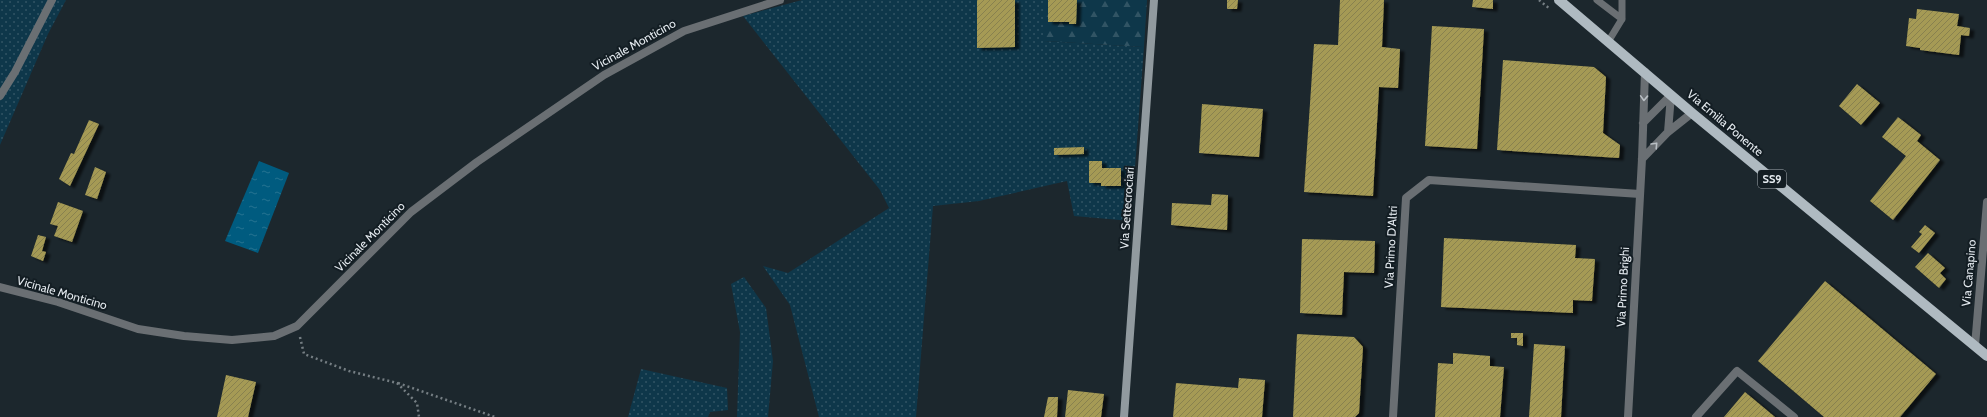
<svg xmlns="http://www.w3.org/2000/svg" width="1987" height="417" viewBox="0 0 1987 417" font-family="Cabin,sans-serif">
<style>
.grass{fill:url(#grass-dots)}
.forest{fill:url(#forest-firs)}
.water{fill:url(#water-ripples)}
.building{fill:url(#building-hatch);filter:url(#shadow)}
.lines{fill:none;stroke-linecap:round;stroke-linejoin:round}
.path{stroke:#757e83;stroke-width:2.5;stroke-dasharray:2 3;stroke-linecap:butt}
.lane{stroke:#6a6f73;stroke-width:7}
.street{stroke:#6a6f73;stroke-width:8}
.secondary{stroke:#919a9f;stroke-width:8}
.primary{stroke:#afbac1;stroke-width:10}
.oneway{stroke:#b9bfc4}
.labels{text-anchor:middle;stroke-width:4;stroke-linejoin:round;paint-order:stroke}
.shield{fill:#131d23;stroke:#a5acb2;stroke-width:1}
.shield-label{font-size:11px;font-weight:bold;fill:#e4eaef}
.street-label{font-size:12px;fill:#e4eaef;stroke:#131d23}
</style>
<defs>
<pattern id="grass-dots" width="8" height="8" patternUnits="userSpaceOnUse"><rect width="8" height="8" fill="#0e374a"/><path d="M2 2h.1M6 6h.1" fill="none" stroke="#315464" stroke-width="1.8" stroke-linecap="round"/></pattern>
<pattern id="forest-firs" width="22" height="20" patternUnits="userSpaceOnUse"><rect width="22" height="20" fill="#0e374a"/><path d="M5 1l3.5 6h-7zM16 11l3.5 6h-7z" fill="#315464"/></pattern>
<pattern id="water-ripples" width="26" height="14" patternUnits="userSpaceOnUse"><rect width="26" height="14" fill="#005b7f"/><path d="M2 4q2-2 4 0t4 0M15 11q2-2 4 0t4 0" fill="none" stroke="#257391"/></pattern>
<pattern id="building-hatch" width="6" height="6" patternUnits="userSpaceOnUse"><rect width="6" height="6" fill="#a59a54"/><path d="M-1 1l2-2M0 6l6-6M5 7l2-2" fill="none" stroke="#888150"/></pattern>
<filter id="shadow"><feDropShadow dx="4.5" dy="2.5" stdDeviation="1" flood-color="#0009"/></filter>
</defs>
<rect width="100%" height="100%" fill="#1c272d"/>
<path class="grass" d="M0 0H66L48 34 0 145Z
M802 0H1044V41L1144 47 1131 221 1074 216 1067 181 979 201 933 206 916 417H819L790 305 763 266 788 273 889 208 880 190 743 16Z
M744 277 766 308 773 361 768 417H737L740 332 731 284Z
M641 369 727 388 728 410 710 412 708 417H628Z"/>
<path class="forest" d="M1044 0H1147L1144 47 1044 41Z"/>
<path class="water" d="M259 161 289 173 258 253 225 241Z"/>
<path class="building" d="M977 0H1015V47L977 48Z
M1048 0H1077L1076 24H1069V22H1048Z
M1227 0H1238L1237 9H1227Z
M1340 0H1384L1382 47 1400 49 1398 88 1379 87 1373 196 1304 192 1314 44 1338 45Z
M1473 0H1493V9L1472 7Z
M1917 9 1959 14 1957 26 1970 28 1969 36 1961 35 1959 55 1920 50V48L1906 46 1909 18 1916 19Z
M1432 26 1484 29 1477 149 1425 146Z
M1503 60 1594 67 1606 77 1603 133 1620 145 1619 158 1497 150Z
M1857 84 1880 103 1861 125 1839 106Z
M1202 104 1263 109 1259 157 1199 153Z
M1898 117 1921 135 1917 141 1940 160 1893 220 1870 201 1906 156 1882 137Z
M89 120 99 124 70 186 59 179 71 153 74 154Z
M1084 147V154L1054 155V148Z
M1089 161H1102V168H1121V186H1101V183H1089Z
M95 167 106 172 97 199 85 195Z
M1212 194 1228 195 1227 230 1171 225 1172 203 1211 205Z
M58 202 83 211 72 242 54 236 58 226 50 224Z
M1925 225 1935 233 1919 253 1911 247 1922 234 1919 232Z
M38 235 46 237 42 251 46 252 43 261 31 256Z
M1444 238 1576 245 1575 258 1595 259 1592 301 1573 300V313L1441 307Z
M1302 239 1375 241 1374 273 1344 272 1342 315 1300 313Z
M1928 253 1945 268 1940 273 1946 279 1939 288 1915 267Z
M1825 281 1936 374 1900 417H1824L1758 361Z
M1511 333H1523V346L1517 345V338H1511Z
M1297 334 1354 337 1363 347 1359 413 1355 417H1293Z
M1534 344 1565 346 1561 417H1529Z
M1453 353 1490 356V366L1504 367 1500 417H1435L1438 363 1453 364Z
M226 375 256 382 248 417H217Z
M1239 378 1265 380 1262 417H1173L1176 383 1238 388Z
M1068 390 1104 394 1101 417H1065Z
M1745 392 1775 417H1724Z
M1048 397H1058L1057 417H1044Z"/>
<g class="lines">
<path class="path" d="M1539 0 1550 9
M300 337 304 354 349 371 397 383 417 403 419 417
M398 383 495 417"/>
<path class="lane" d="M1597 0 1622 19 1608 42
M1622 19V0"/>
<path class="street" d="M0 96 15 72 52 0
M1643 123 1671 95
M1668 132 1671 95
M1642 159 1668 132 1692 113
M0 287 58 302 138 329 184 336 232 340 274 336 297 326 411 212 477 162 604 75 684 31 780 0
M1975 346 1987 202
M1393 417 1406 198 1429 180 1640 194
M1628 417 1642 159 1645 72
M1696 417 1737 371 1794 417"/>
<path class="secondary" d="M1124 417 1154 0"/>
<path class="primary" d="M1559 0 1692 113 1987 356"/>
</g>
<defs><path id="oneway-chevron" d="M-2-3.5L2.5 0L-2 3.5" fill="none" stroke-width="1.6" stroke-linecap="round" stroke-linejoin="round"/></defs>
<g class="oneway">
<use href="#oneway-chevron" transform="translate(1644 98) rotate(92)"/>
<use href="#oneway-chevron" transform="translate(1655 145) rotate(-47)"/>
</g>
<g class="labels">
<rect class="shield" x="1758" y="170" width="28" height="18" rx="3"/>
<g class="shield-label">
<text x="1772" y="183">SS9</text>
</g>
<g class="street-label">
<text transform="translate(634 45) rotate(-29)" y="4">Vicinale Monticino</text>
<text transform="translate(1725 123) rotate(40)" y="4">Via Emilia Ponente</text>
<text transform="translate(1127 208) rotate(-86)" y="4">Via Settecrociari</text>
<text transform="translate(370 237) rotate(-45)" y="4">Vicinale Monticino</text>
<text transform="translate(1391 247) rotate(-87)" y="4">Via Primo D'Altri</text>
<text transform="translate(1969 273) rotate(-85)" y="4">Via Canapino</text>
<text transform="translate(1623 287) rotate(-87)" y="4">Via Primo Brighi</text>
<text transform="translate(62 293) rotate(16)" y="4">Vicinale Monticino</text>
</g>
</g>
</svg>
